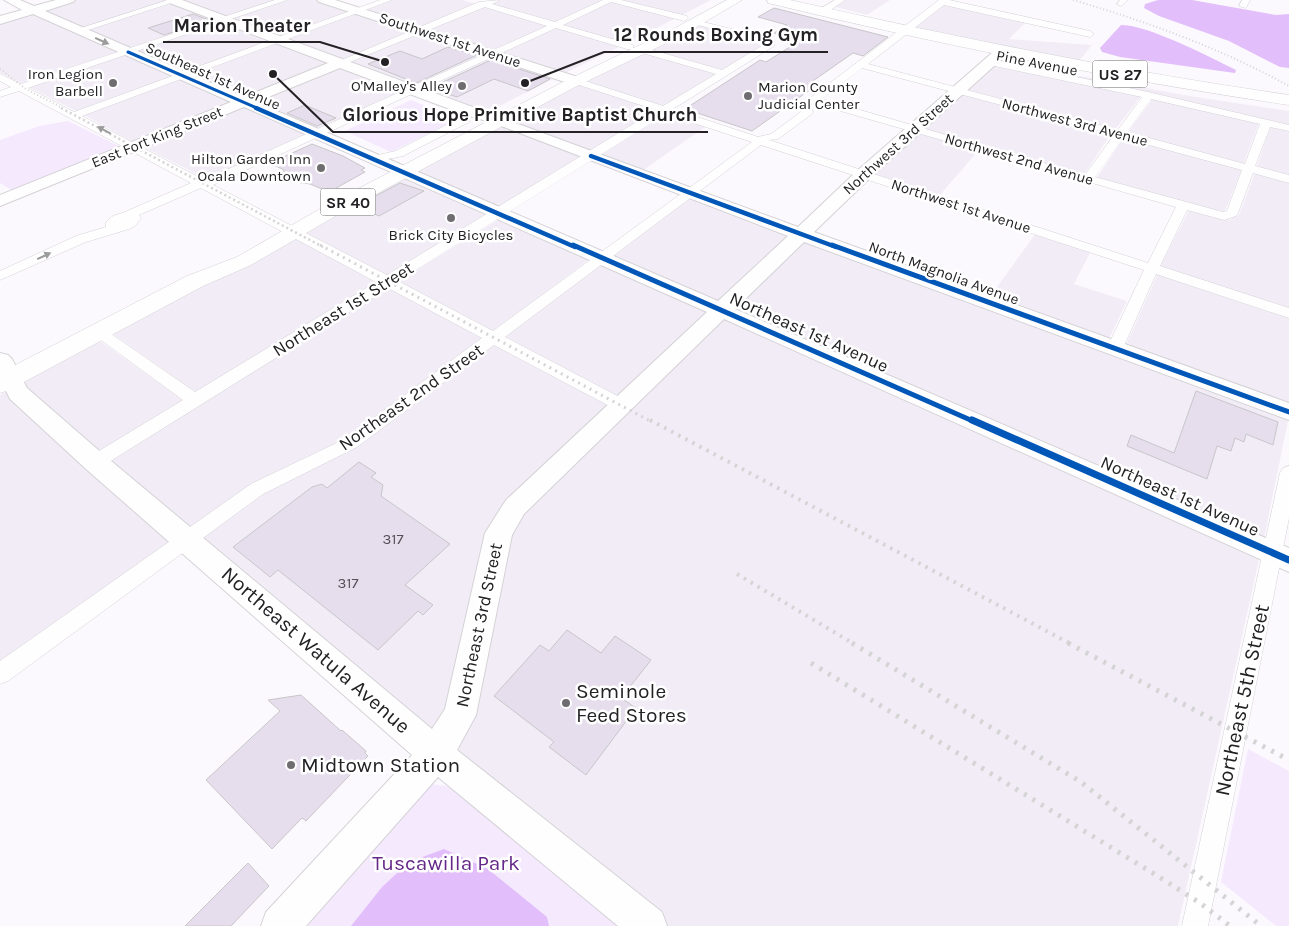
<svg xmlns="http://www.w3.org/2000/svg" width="1289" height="926" viewBox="0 0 1289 926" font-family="Karla,sans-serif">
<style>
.built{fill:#f2ecf7}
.green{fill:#f5e9fe}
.water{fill:#e2befa}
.building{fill:#e7deed;stroke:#c8c6c9}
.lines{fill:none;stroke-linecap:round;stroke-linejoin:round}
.street-casing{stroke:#d4d2d5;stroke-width:1}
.secondary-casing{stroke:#d4d2d5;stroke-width:2}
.primary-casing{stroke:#d4d2d5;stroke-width:1}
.highway-casing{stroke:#d4d2d5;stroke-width:1}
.street{fill:#fffeff;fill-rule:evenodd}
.secondary{fill:#fffeff;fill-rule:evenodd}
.primary{fill:#fffeff;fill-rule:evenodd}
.highway{fill:#fffeff;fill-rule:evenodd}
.rail-far4{stroke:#d5d4d5;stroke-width:2;stroke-dasharray:1 2.5;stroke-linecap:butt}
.rail-far3{stroke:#d5d4d5;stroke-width:2.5;stroke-dasharray:2 3;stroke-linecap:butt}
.rail-far2{stroke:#d5d4d5;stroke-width:3;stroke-dasharray:2 4.5;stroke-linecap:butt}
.rail-far1{stroke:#d5d4d5;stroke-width:4;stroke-dasharray:2.5 5.5;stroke-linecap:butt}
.rail{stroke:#d5d4d5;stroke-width:5;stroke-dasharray:3 7;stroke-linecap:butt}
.cycleway-far3-casing{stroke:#fff;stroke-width:5}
.cycleway-far2-casing{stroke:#fff;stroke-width:6}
.cycleway-far1-casing{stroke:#fff;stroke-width:8}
.cycleway-casing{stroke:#fff;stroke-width:10}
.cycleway-far3{stroke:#0057b8;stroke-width:3}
.cycleway-far2{stroke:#0057b8;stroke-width:4.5}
.cycleway-far1{stroke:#0057b8;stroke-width:5}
.cycleway{stroke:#0057b8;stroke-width:7}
.oneway{fill:#9c9b9c}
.poi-dot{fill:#6f6d70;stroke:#fff;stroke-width:2}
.labels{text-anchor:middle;stroke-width:5;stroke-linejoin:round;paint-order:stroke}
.far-street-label{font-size:15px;fill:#232124;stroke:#fff}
.far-poi-label{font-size:15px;fill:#232124;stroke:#fff;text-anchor:end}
.number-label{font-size:15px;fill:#545056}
.shield{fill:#fff;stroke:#656466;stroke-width:1}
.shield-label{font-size:16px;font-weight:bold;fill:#232124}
.street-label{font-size:18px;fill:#232124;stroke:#fff}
.near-street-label{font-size:21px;fill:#232124;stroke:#fff}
.near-poi-label{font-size:21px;fill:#232124;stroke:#fff;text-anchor:start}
.near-park-label{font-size:21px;fill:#662888;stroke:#fff}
.leader{fill:none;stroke:#232124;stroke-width:2}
.callout-dot{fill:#232124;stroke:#fff;stroke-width:2}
.callout-label{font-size:19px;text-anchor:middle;font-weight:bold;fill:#232124;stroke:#fff;stroke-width:5;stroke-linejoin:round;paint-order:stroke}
</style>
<rect width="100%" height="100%" fill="#fcf9fe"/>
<path class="built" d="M74 0H165L168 1 80 28 38 10Z
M182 0H278L226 17Z
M288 0H317L352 11 279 37 231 19Z
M393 0H463L479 5 419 28 364 11Z
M502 0H605L554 23 491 4Z
M618 0H711L680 16Z
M846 0H890L867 15 835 7Z
M612 2 676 18 626 44 561 25Z
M173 3 219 19 129 50 85 30Z
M944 5 1025 23 1009 39 1092 45 1079 61 1022 51 916 27Z
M485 6 549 25 493 52 426 30Z
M31 12 121 52 24 84 0 73V21Z
M358 13 414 31 342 60 285 39Z
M224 21 272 39 183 72 134 52Z
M700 24 767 43 721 71 648 50Z
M556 27 621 46 563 74 500 54Z
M420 33 487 54 414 88 348 62Z
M278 41 335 63 243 99 188 75Z
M643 52 717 74 663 106 585 81Z
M126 54 175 75 76 111 29 87Z
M494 57 557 77 486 113 421 91Z
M1000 59 1069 74 1190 96 1289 111V126L996 62Z
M341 65 408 91 317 131 249 102Z
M993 65 1142 95 1114 131 964 90Z
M181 78 235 102 135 143 82 114Z
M579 84 658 109 590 152 508 121Z
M961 93 1111 134 1083 176 922 129Z
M1153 98 1259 123 1243 165 1126 134Z
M241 105 309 135 208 180 142 146Z
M667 112 708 125 642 171 599 155Z
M502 124 584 156 499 209 412 172Z
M1271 126 1289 130V176L1256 168Z
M918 133 979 150 939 196 872 174Z
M1123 138 1242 169 1225 211 1220 213 1096 179Z
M1255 173 1289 181V309L1160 267 1189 210 1231 220V218L1239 215Z
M404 176 491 214 389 276 303 231Z
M692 196 792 235 718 304 609 257Z
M501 218 591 258 494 331 398 281Z
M1036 233 1091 251 1074 284 1127 301 1108 341 989 298Z
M294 236 379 282 197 393 113 334Z
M803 239 1289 416 1263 543 730 309Z
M601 263 711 310 619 397 505 337Z
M1158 273 1289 316V407L1125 347Z
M389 287 484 338 346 438 253 484 190 529 107 461Z
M724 316 1260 555 1178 926H668L451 751 508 535 523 511Z
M100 341 184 401 98 454 26 390 22 383Z
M495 344 610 405 508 503 451 704 434 737 201 539 262 494Z
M7 391 174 541 0 664V395Z"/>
<path class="green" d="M411 100 457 119 391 152 345 131Z
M68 121 121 147 13 191 0 183V140L39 126Z
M1248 749 1289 771V926H1276L1221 882Z
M430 784 454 787 622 926H304Z"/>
<path class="water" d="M1158 0H1192L1276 15 1289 14V68L1280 67 1229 41 1159 16 1144 8 1145 4Z
M1121 25C1146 24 1212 58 1236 70L1235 73 1120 57 1102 52 1100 48Z
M444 849 488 869 547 917 549 926H351L382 887 409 862Z"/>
<path class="building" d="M774 8 888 37 863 56 853 53 810 83 817 85 752 131 685 109 760 60 766 62 801 40 774 33 787 25 758 17Z
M193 14 209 20 164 35 148 28Z
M448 47 477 55 416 83 368 64 400 51 422 59Z
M491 60 550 79 528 91 494 79 457 97 430 88Z
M305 105 336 118 317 126 287 113Z
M312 144 343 156 365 168 361 170 365 172 329 192 310 184 289 181 283 177 284 170 270 163Z
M400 183 424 191 379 216 357 206Z
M1196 391 1278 422 1273 445 1246 434 1244 442 1235 438 1231 451 1217 446 1207 479 1127 446 1131 435 1174 453Z
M359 462 376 473 371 477 383 485 381 496 450 544 405 585 433 605 423 615 418 611 378 650 278 570 270 577 233 547 312 487 322 484 327 488Z
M567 630 601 653 615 636 651 660 621 698 636 708 586 775 549 747 554 742 494 696 540 645 549 651Z
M301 695 341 731 342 730 366 751 365 753 368 756 306 821 302 818 272 849 206 780 280 711 268 700Z
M248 863 269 886 231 926H185Z"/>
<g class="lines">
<g class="street-casing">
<path id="street" d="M168 0H180L82 32 75 30Z
M275 0H287L28 88 74 112 380 0H392L82 116 204 180 547 26 485 7 345 64H339L337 62 479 2 500 0 492 4 555 22 603 0H621L687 16 688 18 684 21 611 2 563 25 633 45V49H627L556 28 213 185 387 275 656 110 573 83V79H579L663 106 716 74 639 52V48H645L722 70 765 44 695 24V20L768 38 774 42V46L673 109 758 137 771 134 802 111 800 107 801 105 939 0H949L1090 31 1094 34 1090 37 944 5 868 64 1118 130 1142 97 990 65 985 62 990 59 1148 92 1289 125V131L1270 127 1255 166 1289 175V183L1253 173 1238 213 1236 216 1224 220 1187 210 1160 266 1289 308V318L1156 274 1123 348 1120 352H1110L1107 348 1144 270 761 145 505 337 627 401 629 405 627 409 621 411 615 409 494 345 357 447 263 494 8 681 0 684V661L251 484 345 439 482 338 388 288 101 467 95 469 89 467 86 462 89 457 183 400 94 335 92 332 94 329H104L195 392 376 282 201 188 139 215 141 218 135 226 129 229 86 242 0 280V271L76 236 106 227V222L113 216 125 212 191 183 19 91 0 97V91L11 87 0 81V74L21 84ZM862 68 1114 135 1085 175 822 99ZM1151 99 1260 124 1245 164 1127 132ZM816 104 1176 207 1148 263 769 140 778 139 812 114 813 112 811 108ZM666 114 752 142 493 331 398 281ZM1123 138 1242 170 1227 211 1223 212 1095 177Z
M835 0H845L826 13H820V9Z
M1120 0H1128L1121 6 1117 4Z
M1242 0H1250L1246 8 1239 6Z
M468 108 473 111 469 122 403 156 373 162 367 159 369 157 396 151 460 118 464 109Z
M1289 466V518L1208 926H1182L1280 473 1283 468Z"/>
</g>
<g class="secondary-casing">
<path id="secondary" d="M4 0H20L34 6 56 0H75L73 2 45 11 244 97 328 63 167 2 165 0H182L798 227 858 170 993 52H1003L1005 55 1003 58 870 178 814 232 1289 403V420L804 242 735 309 1289 548V572L724 319 524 514 512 535 476 715 457 750 662 912 667 926H618L438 777 306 926H261L266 912 412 755 86 469 10 399 0 379V353L8 355 12 359 27 388 104 455 432 729 445 709 485 533 506 500 707 312 244 107 0 206V195L231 102 33 14 0 24V16L22 10ZM340 68 463 114 496 124 788 236 718 301 256 102Z
M317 0H335L581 78 583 81 576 85 571 84 319 2Z"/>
</g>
<g class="primary-casing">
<path id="primary" d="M727 0H742L683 35 575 87 339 214 251 265 203 286 9 390 0 393V373L187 276 237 257 325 206 565 81 673 29Z"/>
</g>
<g class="highway-casing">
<path id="highway" d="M767 0H790C955 37 1121 71 1289 95V105C1114 79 940 45 768 3Z"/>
</g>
<use href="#street" class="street"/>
<use href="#secondary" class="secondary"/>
<use href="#primary" class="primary"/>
<use href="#highway" class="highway"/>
<path class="rail-far4" d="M1073 0C1148 22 1220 48 1289 86
M0 69 26 89 64 109"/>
<path class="rail-far3" d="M61 108 323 247"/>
<path class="rail-far2" d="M320 245 652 422"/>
<path class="rail-far1" d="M650 420 1071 644
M737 574 854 644"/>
<path class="rail" d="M852 643 1081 782 1261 926
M1068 643 1289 760
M811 663 1164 880 1200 903 1230 926"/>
<g class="cycleway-far3-casing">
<path id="cycleway-far3" d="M128 52 259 109"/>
</g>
<g class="cycleway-far2-casing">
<path id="cycleway-far2" d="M256 108 575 247
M591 156 836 247"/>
</g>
<g class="cycleway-far1-casing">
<path id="cycleway-far1" d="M573 245 975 422
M832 245 1289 412"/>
</g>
<g class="cycleway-casing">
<path id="cycleway" d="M972 420 1289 560"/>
</g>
<use href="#cycleway-far3" class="cycleway-far3"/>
<use href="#cycleway-far2" class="cycleway-far2"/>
<use href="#cycleway-far1" class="cycleway-far1"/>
<use href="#cycleway" class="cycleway"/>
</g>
<defs><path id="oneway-solid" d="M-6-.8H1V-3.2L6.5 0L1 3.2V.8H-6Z" transform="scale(1.25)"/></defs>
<g class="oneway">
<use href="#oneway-solid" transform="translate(102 41) rotate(24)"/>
<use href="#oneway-solid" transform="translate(104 130) rotate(-152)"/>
<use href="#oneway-solid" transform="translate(44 256) rotate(-25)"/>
</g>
<g class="poi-dot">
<circle cx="113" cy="83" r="5"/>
<circle cx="462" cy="86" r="5"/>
<circle cx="748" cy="96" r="5"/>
<circle cx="321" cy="168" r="5"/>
<circle cx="451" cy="218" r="5"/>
<circle cx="566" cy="703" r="5"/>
<circle cx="291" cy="765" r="5"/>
</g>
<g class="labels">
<g class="far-street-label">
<text transform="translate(450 40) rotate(18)" y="5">Southwest 1st Avenue</text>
<text transform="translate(1037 63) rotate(11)" y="5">Pine Avenue</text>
<text transform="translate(213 76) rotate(24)" y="5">Southeast 1st Avenue</text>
<text transform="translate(1075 122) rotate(15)" y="5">Northwest 3rd Avenue</text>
<text transform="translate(157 137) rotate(-22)" y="5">East Fort King Street</text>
<text transform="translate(898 144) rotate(-42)" y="5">Northwest 3rd Street</text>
<text transform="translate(1019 159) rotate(16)" y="5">Northwest 2nd Avenue</text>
<text transform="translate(961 206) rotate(18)" y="5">Northwest 1st Avenue</text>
<text transform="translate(944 273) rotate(20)" y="5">North Magnolia Avenue</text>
</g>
<g class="far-poi-label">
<text x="103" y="79">Iron Legion<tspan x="103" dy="17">Barbell</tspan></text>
<text x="452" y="91">O'Malley's Alley</text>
<text x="758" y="92" text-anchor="start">Marion County<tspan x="758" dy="17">Judicial Center</tspan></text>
<text x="311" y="164">Hilton Garden Inn<tspan x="311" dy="17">Ocala Downtown</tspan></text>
<text x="451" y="240" text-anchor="middle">Brick City Bicycles</text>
</g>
<g class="number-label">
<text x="393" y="544">317</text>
<text x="348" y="588">317</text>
</g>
<g class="shield">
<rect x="1092.5" y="60.5" width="55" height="27" rx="4"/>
<rect x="320.5" y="188.5" width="55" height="27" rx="4"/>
</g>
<g class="shield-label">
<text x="1120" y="80">US 27</text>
<text x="348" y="208">SR 40</text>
</g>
<g class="street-label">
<text transform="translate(343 309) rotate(-32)" y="6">Northeast 1st Street</text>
<text transform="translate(809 332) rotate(24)" y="6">Northeast 1st Avenue</text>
<text transform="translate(411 397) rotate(-35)" y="6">Northeast 2nd Street</text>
<text transform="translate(1180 496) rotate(24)" y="6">Northeast 1st Avenue</text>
<text transform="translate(479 625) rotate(-78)" y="6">Northeast 3rd Street</text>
</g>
<g class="near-street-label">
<text transform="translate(316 650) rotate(41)" y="7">Northeast Watula Avenue</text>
<text transform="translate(1242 700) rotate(-78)" y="7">Northeast 5th Street</text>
</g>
<g class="near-poi-label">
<text x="576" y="698">Seminole<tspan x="576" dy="24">Feed Stores</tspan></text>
<text x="301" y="772">Midtown Station</text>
</g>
<g class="near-park-label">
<text x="446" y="870">Tuscawilla Park</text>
</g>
</g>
<path class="leader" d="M385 62L320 42H163M525 83L604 52H828M273 74L333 132H708"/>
<g class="callout-dot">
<circle cx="385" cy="62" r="5"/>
<circle cx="525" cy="83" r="5"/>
<circle cx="273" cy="74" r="5"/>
</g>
<g class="callout-label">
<text x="242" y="32">Marion Theater</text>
<text x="716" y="41">12 Rounds Boxing Gym</text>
<text x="520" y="121">Glorious Hope Primitive Baptist Church</text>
</g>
</svg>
